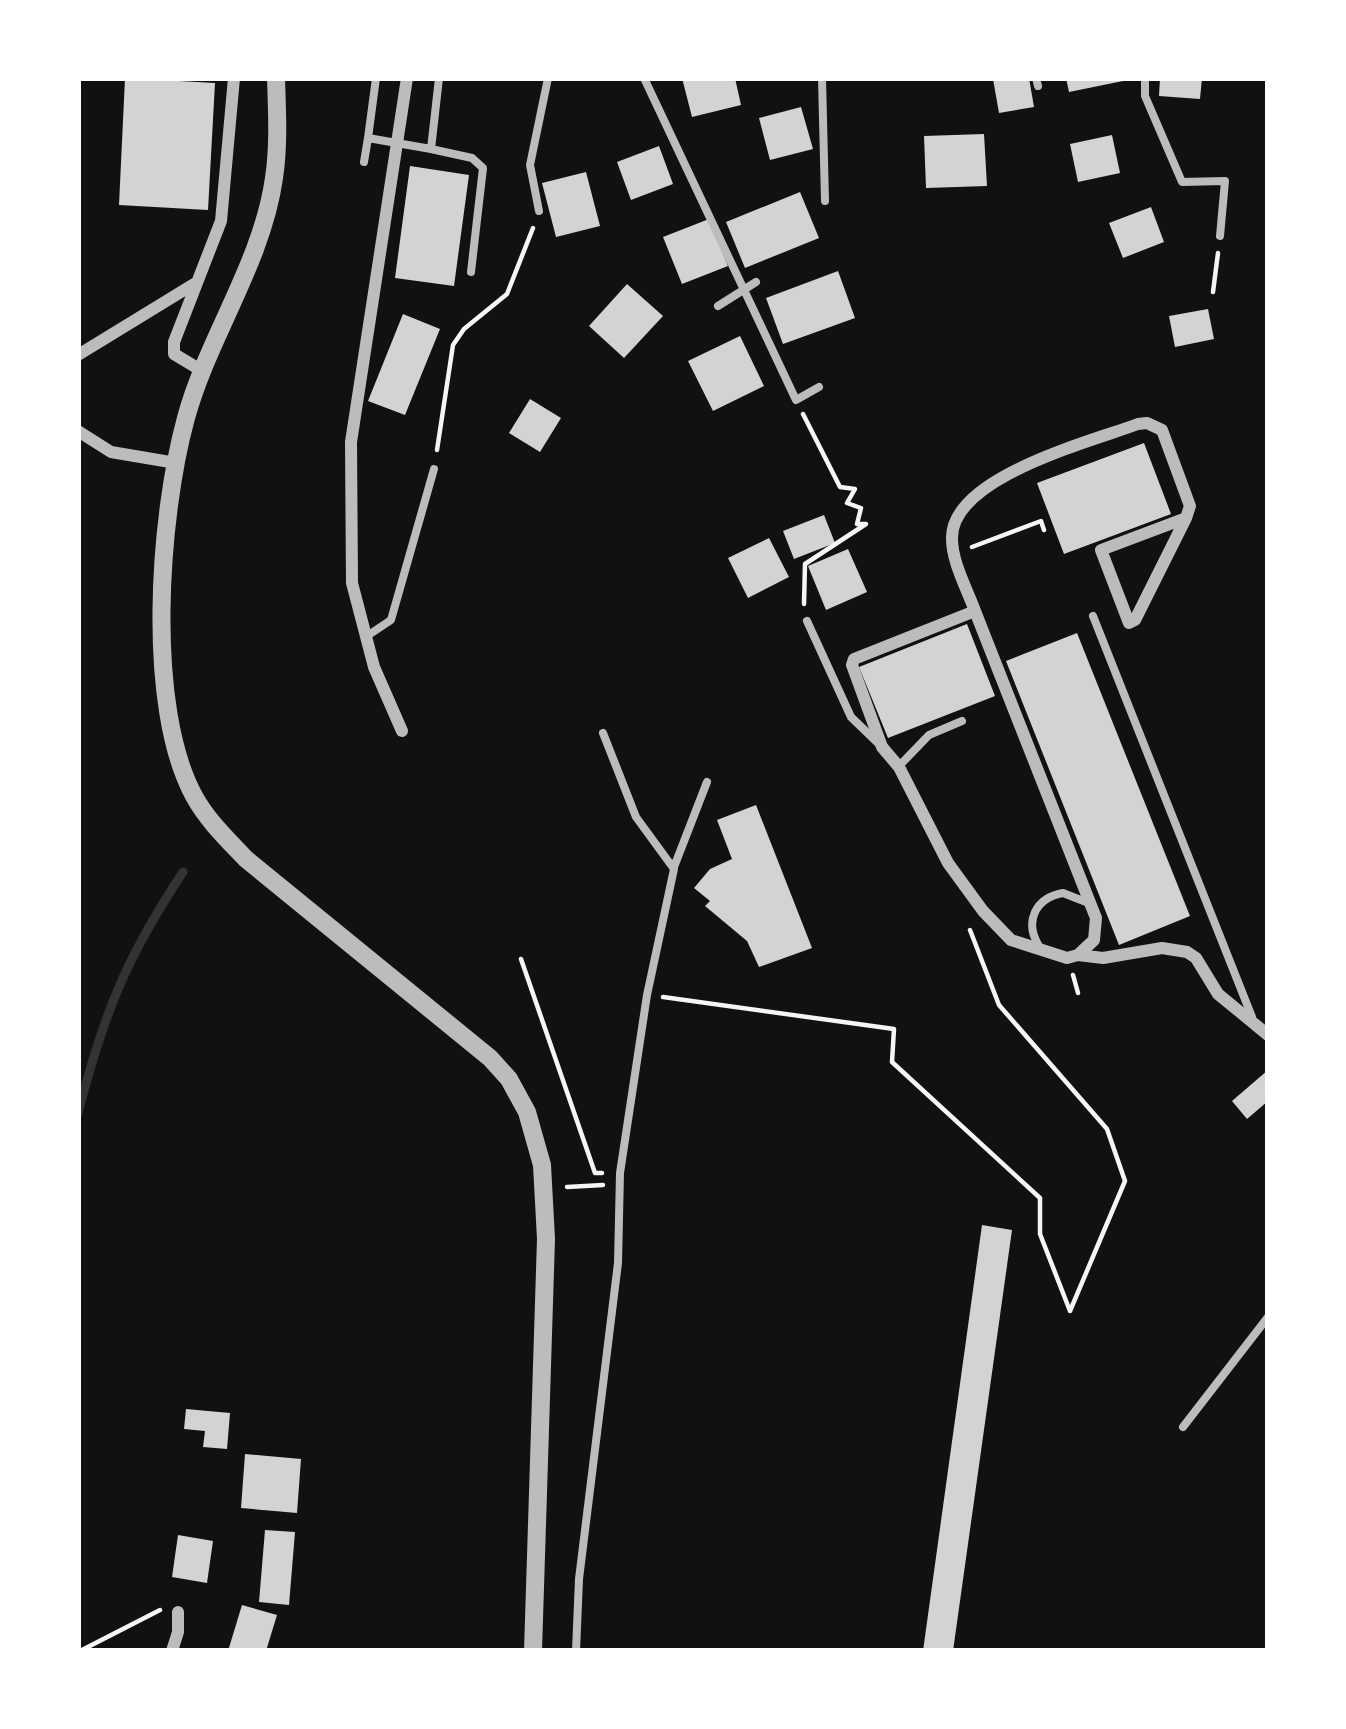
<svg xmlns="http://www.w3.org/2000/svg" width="1346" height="1729" viewBox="0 0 1346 1729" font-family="'IBM Plex Sans',sans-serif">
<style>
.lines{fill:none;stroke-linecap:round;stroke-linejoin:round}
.stream{stroke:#333;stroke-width:9}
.building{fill:#d3d3d3}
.path{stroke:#f5f5f5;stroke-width:4.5}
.service{stroke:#bcbcbc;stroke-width:8}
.minor{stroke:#bcbcbc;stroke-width:12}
.tertiary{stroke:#bcbcbc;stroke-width:18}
</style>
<rect width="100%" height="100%" fill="#111"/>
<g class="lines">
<path class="stream" d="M78 1113C104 1013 126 958 183 872"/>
</g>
<path class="building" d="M125 78 215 83 208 210 119 205Z
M682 78H735L741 105 692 117Z
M1029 78 1034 107 999 113 993 79Z
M1066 78H1128V80L1069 92Z
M1160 78H1202L1200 99 1159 96Z
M801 107 813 149 770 160 759 118Z
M984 134 987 186 926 188 924 136Z
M1112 135 1120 173 1078 182 1070 144Z
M659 146 673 184 631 200 617 162Z
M410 166 469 175 454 286 395 278Z
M586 172 600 226 556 237 542 183Z
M800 192 819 238 745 268 726 222Z
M1151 207 1164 242 1123 258 1109 223Z
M709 219 728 266 682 284 663 237Z
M838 271 855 318 783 344 766 298Z
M627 284 663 316 624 358 589 326Z
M1208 309 1214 339 1175 347 1169 316Z
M403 314 440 329 405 415 368 401Z
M740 336 764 386 713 411 688 361Z
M530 399 561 418 540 452 509 433Z
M1144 443 1171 514 1064 554 1037 483Z
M824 515 835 543 794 559 783 531Z
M769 538 789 577 748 598 728 558Z
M848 549 867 592 826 610 808 566Z
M967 624 995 696 888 738 859 667Z
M1077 633 1190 916 1119 945 1006 661Z
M756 805 812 948 759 967 747 941 705 906 710 901 694 888 710 869 732 859 717 820Z
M1268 1070V1101L1247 1119 1232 1101Z
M982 1225 1012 1230 953 1651H923Z
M186 1409 230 1413 227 1449 203 1447 205 1431 184 1429Z
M245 1454 301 1459 297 1513 241 1508Z
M265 1530 295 1532 289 1605 259 1602Z
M178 1535 213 1541 207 1583 172 1577Z
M242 1605 277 1615 266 1651H228Z"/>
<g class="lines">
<path class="path" d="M1213 292 1218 253
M803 414 840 487 855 489 847 503 861 508 857 524H866L805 564 804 604
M437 450 453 345 464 329 507 294 533 228
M972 547 1041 521 1044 530
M521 959 595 1173H602
M1073 975 1078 993
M663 997 894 1029 892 1062 1040 1198V1234L1070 1311 1125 1181 1107 1129 999 1005 970 930
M567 1187 603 1185
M80 1651 160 1610"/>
<path class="service" d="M376 78 368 138 431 149
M439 78 431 149 472 158 483 168 471 272
M644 78 796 400 819 387
M822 78 825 201
M1036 78 1038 86
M1145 78V96L1182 182 1225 181 1220 236
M364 162 368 138
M539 211 530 165 548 78
M718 306 756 282
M1093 616 1252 1017
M807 621 851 717 881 746
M367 636 391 620 434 469
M900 765 929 735 962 721
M674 867 707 782
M1039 946C1024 922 1035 898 1063 893L1086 902
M1183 1427 1268 1317
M576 1651 579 1579 618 1263 620 1173 647 995 674 869 636 817 603 733"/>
<path class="minor" d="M78 355 194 284
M204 372 174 354V342L221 221 234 78
M78 431 111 452 176 463
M975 611C967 589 952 562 952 539 950 477 1093 441 1138 424L1147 423 1162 430 1190 506 1186 518 1101 550 1129 623 1135 620 1186 518
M402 731 374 667 352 583 351 442 407 78
M1078 955 1094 940 1096 918 975 611 854 659 852 665 882 747 899 767 948 863 983 911 1011 940 1067 958 1078 955 1103 958 1162 948 1187 952 1196 958 1218 994 1268 1035
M172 1651 178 1632V1612"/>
<path class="tertiary" d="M276 78C277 111 279 145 274 178 262 263 208 337 186 418 159 516 145 706 194 796 207 820 227 839 246 859L490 1058 509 1079 527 1112 542 1165 546 1239 533 1651"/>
</g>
<rect width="1346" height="1729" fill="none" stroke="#ffffff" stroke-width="162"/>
</svg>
